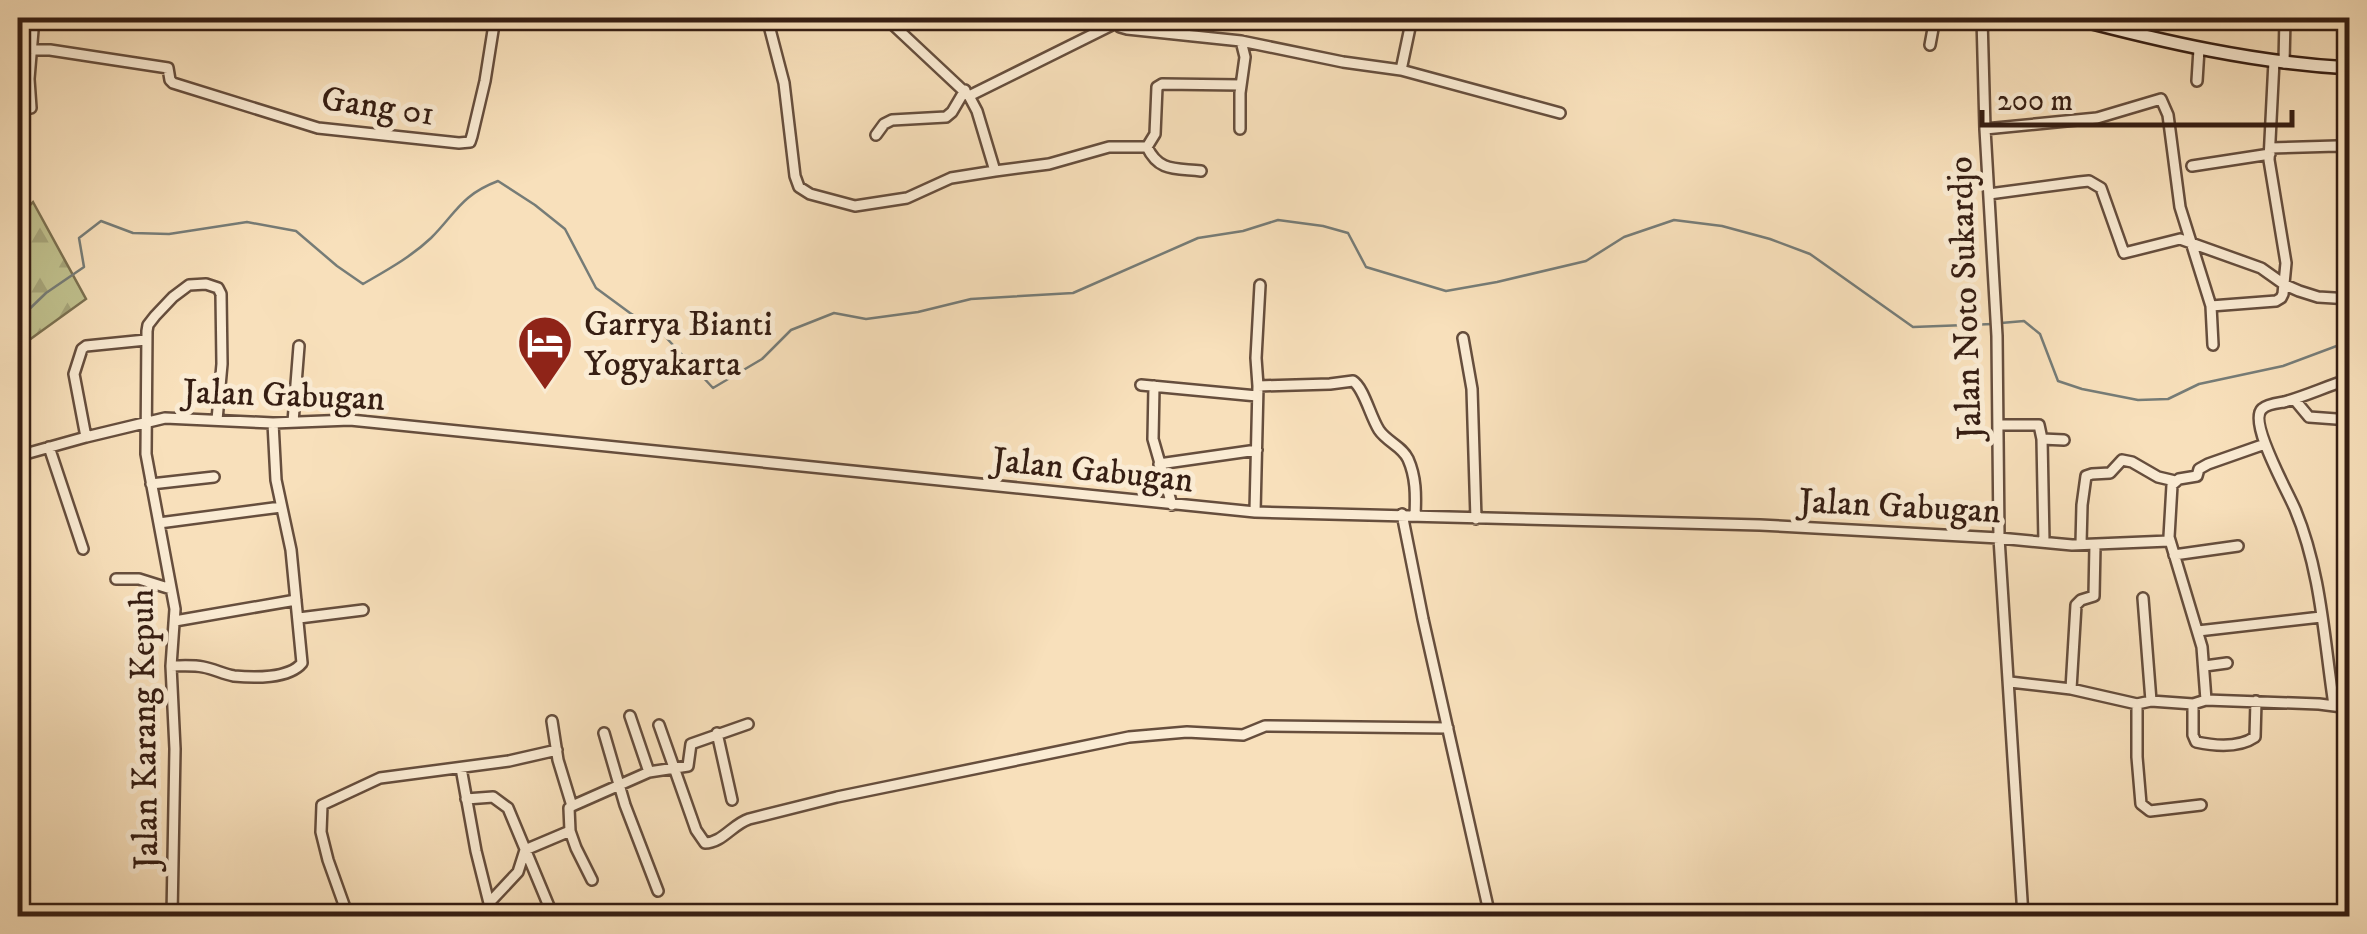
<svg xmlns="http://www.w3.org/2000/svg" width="2367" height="934" viewBox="0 0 2367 934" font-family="'IM FELL DW Pica',serif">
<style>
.forest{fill:url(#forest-firs);stroke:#7b7050;stroke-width:2.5}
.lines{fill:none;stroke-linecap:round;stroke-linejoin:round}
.stream{stroke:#767c77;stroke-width:2.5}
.street-casing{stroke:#664e3d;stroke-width:14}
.secondary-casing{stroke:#361e13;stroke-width:16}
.street{stroke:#faebd3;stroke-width:9}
.secondary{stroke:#faebd3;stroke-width:11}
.labels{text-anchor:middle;stroke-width:10;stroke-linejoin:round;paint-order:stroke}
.street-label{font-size:35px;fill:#361e13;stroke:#faebd3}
.poi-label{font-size:35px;fill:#361e13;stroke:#faebd3;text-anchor:start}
</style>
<defs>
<pattern id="forest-firs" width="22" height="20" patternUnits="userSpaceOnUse" patternTransform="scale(2.5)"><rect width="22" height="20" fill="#c0c18e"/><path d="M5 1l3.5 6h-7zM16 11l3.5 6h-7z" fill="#a6a57a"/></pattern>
</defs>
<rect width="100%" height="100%" fill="#f8e0bb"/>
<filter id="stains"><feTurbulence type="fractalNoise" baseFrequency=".002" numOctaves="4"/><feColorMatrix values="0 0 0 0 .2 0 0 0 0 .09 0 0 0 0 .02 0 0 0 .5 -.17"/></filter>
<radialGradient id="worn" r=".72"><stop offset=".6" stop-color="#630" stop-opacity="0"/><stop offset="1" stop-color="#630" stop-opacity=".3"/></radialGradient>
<path class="forest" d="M33 202 86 299 18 348V218Z"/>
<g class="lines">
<path class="stream" d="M18 320 46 293 84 267 79 238 101 221 133 233 169 234 247 222 296 231 337 266 363 284C387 270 411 257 431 238 456 213 461 195 498 181L535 205 565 229 596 288 630 313 660 331 713 388 762 359 791 330 834 313 866 319 918 312 971 299 1073 293 1198 238 1243 231 1278 220 1323 226 1348 233 1366 267 1446 291 1497 282 1586 261 1624 237 1674 220 1722 226 1770 239 1810 254 1913 327 1993 324
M2001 323 2024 321 2040 334 2058 381 2082 389 2138 400 2168 399 2199 384 2283 366 2350 341"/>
<g class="street-casing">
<path id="street" d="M767 18 784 83 795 176 799 187 810 194 855 206 907 198 951 178 995 171
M881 18 890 22 969 96 977 111 995 171 1049 164 1109 147H1147L1155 134 1157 87 1162 84 1241 85
M1114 18 1120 27 1127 29 1241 41 1245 57 1240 93V129
M1412 18 1401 70 1560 113
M1982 18 1985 129 1997 336 1999 538 2023 916
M1241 41 1343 62 1401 70
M1930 45 1935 18
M18 49 50 50 168 68 170 80 173 83 318 128 459 143 470 142 472 136 485 81 495 18
M2284 63 2285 18
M2197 81 2199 49
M969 96 1116 23
M31 108 29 79 34 18
M1985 129 2097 118 2161 99 2168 115 2180 207 2211 306 2213 345
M876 135 884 124 892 120 946 117 952 112 965 90
M1147 147C1159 172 1175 168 1201 171
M2270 148 2337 146 2350 151
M2344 148V166L2350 182
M2192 166 2270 154
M1989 194 2079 182 2089 181 2101 188 2124 253 2180 239 2261 268 2285 285 2299 291 2318 297 2350 299
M2211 306 2276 301 2281 298 2283 294 2286 263 2269 160 2274 61
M1463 338 1472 389 1476 519
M1141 385 1257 396
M1154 386 1153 439 1172 505
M1258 386 1256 358 1260 285
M2294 399 2309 417 2350 420
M293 422 299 346
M1998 425H2039L2042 439
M86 437 74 374 82 349 86 346 146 340
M49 447 83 549
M18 456 86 437 165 418 273 423 350 420 1255 512 1760 525 1999 538 2072 545 2169 541
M1159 464 1257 450
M151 484 214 477
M1255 512 1258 386 1330 384 1353 381C1364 388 1370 416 1379 430 1387 442 1402 446 1408 459 1416 477 1416 495 1415 515
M1402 514 1423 619 1490 916
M159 523 281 507
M2044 542 2042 439 2064 440
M2081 544 2082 505 2086 476 2092 474 2110 473 2122 460 2132 462 2158 477 2175 481
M2174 555 2238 546
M116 579H139L171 589
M2143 598 2151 701
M299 618 363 610
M175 621 296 600
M2198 631 2321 617
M171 666C182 666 193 665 203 667 214 669 223 674 234 676 253 678 289 679 302 663L291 550 276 480 273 423
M2205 666 2227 663
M2010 682 2071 689 2137 704 2151 701 2193 704 2206 700 2319 704 2350 708
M2071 689 2076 605 2081 600 2094 596 2095 545
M2206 700 2202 647 2169 537 2172 485 2179 479 2197 476 2199 469 2208 464 2265 444
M2137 704V757L2141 804 2150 811 2201 805
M2193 704V735L2196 742C2215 746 2239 748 2255 737L2256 701
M2334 705C2324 639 2321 571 2295 509 2288 492 2248 422 2262 409 2267 404 2278 403 2284 402 2306 396 2327 386 2350 379
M630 716 649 772
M552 721 558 760 572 806
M659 725 696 830 705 843C722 843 733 824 749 819L837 797 1129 737 1187 732 1243 735 1265 726 1448 728
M604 733 625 805 658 891
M717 733 732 800
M461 768 476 851 489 903
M466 799 493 797 508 808 553 916
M570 831 576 848 592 880
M172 916 175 749 171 666 175 609 146 454 147 331 148 325 155 316 173 297 189 285 206 284 218 288 221 294 222 364 217 420
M348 916 328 860 321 832 322 805 380 778 509 761 557 750
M492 916 489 903 518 872 525 850 570 831 569 808 572 806 649 772 688 766 691 744 748 724"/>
</g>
<g class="secondary-casing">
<path id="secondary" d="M2073 18C2164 42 2255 63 2350 68"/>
</g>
<use href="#street" class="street"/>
<use href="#secondary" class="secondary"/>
</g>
<defs>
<g id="hotel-pin" transform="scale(2.875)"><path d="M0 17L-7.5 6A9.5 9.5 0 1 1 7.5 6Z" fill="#8f2418" stroke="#faebd3"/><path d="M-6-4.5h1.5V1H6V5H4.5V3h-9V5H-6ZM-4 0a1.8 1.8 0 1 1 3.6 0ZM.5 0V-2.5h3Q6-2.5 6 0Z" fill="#fff"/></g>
</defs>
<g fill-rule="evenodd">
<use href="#hotel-pin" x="545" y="343"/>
</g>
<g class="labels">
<g class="street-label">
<text transform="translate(378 105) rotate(8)" y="12">Gang 01</text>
<text transform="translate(1964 298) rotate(-92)" y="12">Jalan Noto Sukardjo</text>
<text transform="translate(284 394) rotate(2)" y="12">Jalan Gabugan</text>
<text transform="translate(1093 469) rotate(6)" y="12">Jalan Gabugan</text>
<text transform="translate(1900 505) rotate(3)" y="12">Jalan Gabugan</text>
<text transform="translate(143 729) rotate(-91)" y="12">Jalan Karang Kepuh</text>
</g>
<g class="poi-label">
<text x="584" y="335">Garrya Bianti<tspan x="584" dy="40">Yogyakarta</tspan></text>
</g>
</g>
<rect width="2367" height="934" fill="none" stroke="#f8e0bb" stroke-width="60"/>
<rect x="20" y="20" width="2327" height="894" fill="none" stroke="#361e13" stroke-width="5"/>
<rect x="30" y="30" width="2307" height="874" fill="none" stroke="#361e13" stroke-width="2.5"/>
<path d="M1982 110v15h310v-15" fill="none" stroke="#361e13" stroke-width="5"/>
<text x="1997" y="110" font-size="30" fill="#361e13" stroke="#faebd3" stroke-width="8" paint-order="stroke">200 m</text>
<rect width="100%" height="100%" filter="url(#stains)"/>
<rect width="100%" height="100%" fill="url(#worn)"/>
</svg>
